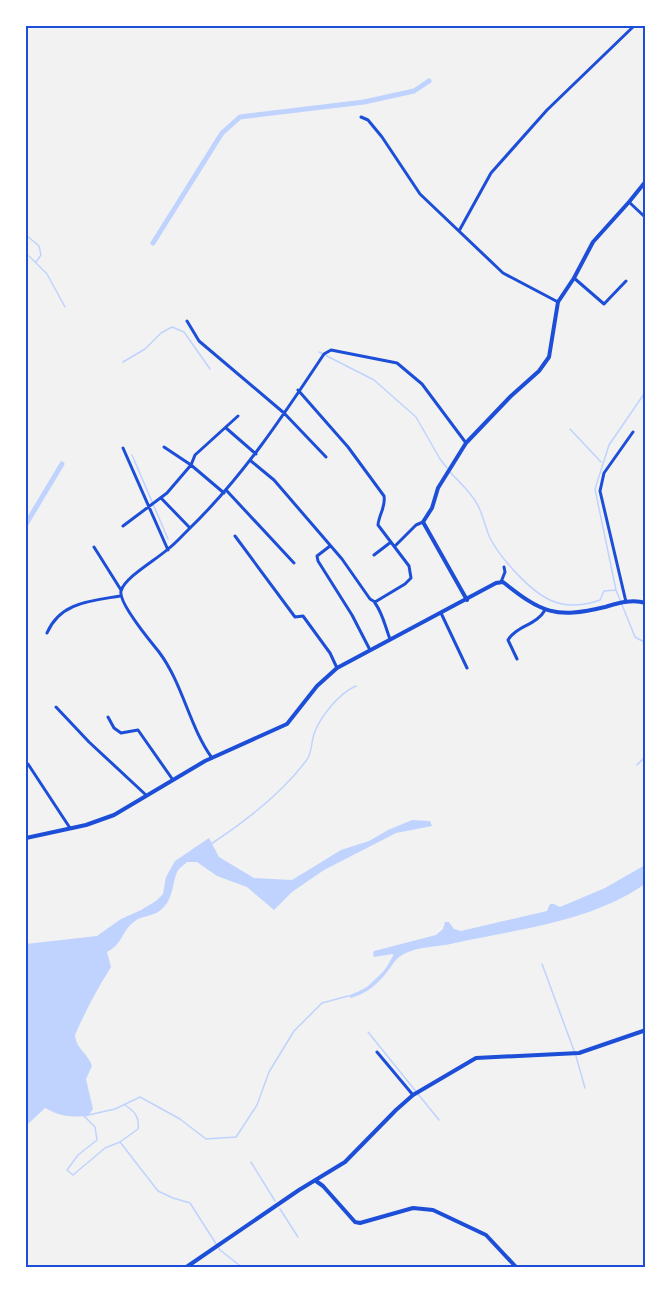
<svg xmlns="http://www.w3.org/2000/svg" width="671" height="1293" viewBox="0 0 671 1293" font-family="Commissioner,sans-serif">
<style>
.water{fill:#bfd3fe}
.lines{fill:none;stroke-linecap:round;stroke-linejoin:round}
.stream{stroke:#bfd3fe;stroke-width:1.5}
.canal{stroke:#bfd3fe;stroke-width:5}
.minor{stroke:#1d4ed8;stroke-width:3}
.tertiary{stroke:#1d4ed8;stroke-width:4}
.secondary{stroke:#1d4ed8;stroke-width:4}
.neatline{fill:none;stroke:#1d4ed8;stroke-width:2}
</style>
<rect width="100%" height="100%" fill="#f2f2f2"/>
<path class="water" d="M412 820 430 821 432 826 396 833 324 870 292 892 274 910 247 887 217 876 197 862H187C184 865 179 868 177 872 173 882 173 894 167 903 157 918 145 914 135 921 121 931 124 943 107 952L111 967C97 989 85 1012 75 1035 76 1049 88 1053 92 1066L86 1079 93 1109 88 1116C69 1117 62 1117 45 1108L28 1124 26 1135V944L97 936 121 919 141 910 156 901 163 894 166 877 175 861 209 838 219 857 254 878 292 880 341 850 369 841 388 830Z
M645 865V884C590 922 519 929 455 943 436 948 421 945 402 955 395 959 392 966 387 972 377 985 367 993 351 998L348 996C376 984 378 982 393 956V954L374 957 373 953 374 951 436 935 443 929 445 922H449L454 929 461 931 547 911 550 904H554L560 907 605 888Z"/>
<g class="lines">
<path class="stream" d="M26 235 39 246 41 255 36 262
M29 256 47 274 65 307
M319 352 374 380 416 417 440 459 447 468
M123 362 145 349 161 333 172 327 184 332 210 369
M646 391 609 445 595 489 616 590 635 637 646 643
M570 429 601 462
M132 455 168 539
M450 472C459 482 471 492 477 504 483 514 485 527 490 538 500 558 533 595 555 602 569 607 587 605 600 600L604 591 616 590
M637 765 646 756
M211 844C246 821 281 794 306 761 312 754 311 743 314 734 320 717 339 693 356 686
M542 964 576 1056 585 1088
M368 987 386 970
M368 1032 439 1120
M84 1116 115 1109 140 1097 180 1119 206 1139 236 1137 257 1105 269 1072 294 1031 322 1003 348 996
M84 1116 95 1127 97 1140 78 1155 67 1170 73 1175 105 1148 120 1142 158 1191 173 1198 190 1203 220 1250 243 1268
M120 1142 138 1129C140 1117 134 1111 125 1105
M251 1162 275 1201
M280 1209 298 1237"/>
<path class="canal" d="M153 243 222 133 240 117 364 102 414 91 429 81
M26 524 62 464"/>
<path class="minor" d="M361 117 368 120 382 137 420 194 503 273 558 302
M629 202 646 218
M459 231 491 173 547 110 634 26
M574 278 604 304 626 281
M187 321 199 341 284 413 326 457
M226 428 256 454
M164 447 191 465 224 493
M123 448 168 550
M251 461 274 480 342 559 370 599 375 602 405 584 411 578 409 566 378 525C379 514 386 507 384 496L348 447 298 390
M226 490 294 563
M161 498 190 528
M123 526 167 493 191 465 195 455 238 416
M235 536 295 617 303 616 330 653 337 668
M330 546 317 556 318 561 352 615 370 650
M395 546 416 525 423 522
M94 547 121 590
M374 555 391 542
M501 582 505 572 504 567
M626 602 600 491 604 473 633 432
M375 603C383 614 385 626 390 639
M441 613 467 668
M47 633C60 602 91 601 120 596
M517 659 508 640C516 626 537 625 545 610
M56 707 89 742 146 795
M108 717 114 728 121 733 138 730 173 780
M212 758C189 726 183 684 159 652 151 642 118 603 121 591 125 577 156 560 168 549 175 544 181 537 188 530 242 478 283 416 324 354L331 350 397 363 422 384 466 443
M28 764 70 828
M377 1052 413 1095"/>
<path class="tertiary" d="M467 600 423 522 432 508 438 488 466 443 511 396 539 371 549 357 558 302 574 278 593 242 629 202 646 181
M316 1181 323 1186 355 1222 360 1223 413 1208 433 1210 486 1235 517 1268"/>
<path class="secondary" d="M26 838 86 825 114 815 205 761 287 724 317 686 337 668 496 583 503 582C542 613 555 619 605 607 619 603 631 599 646 603
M185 1268 299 1190 345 1162 396 1110 413 1095 476 1058 579 1053 646 1030"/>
</g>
<rect width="671" height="1293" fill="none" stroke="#ffffff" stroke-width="54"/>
<rect x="27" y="27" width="617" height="1239" class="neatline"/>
</svg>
